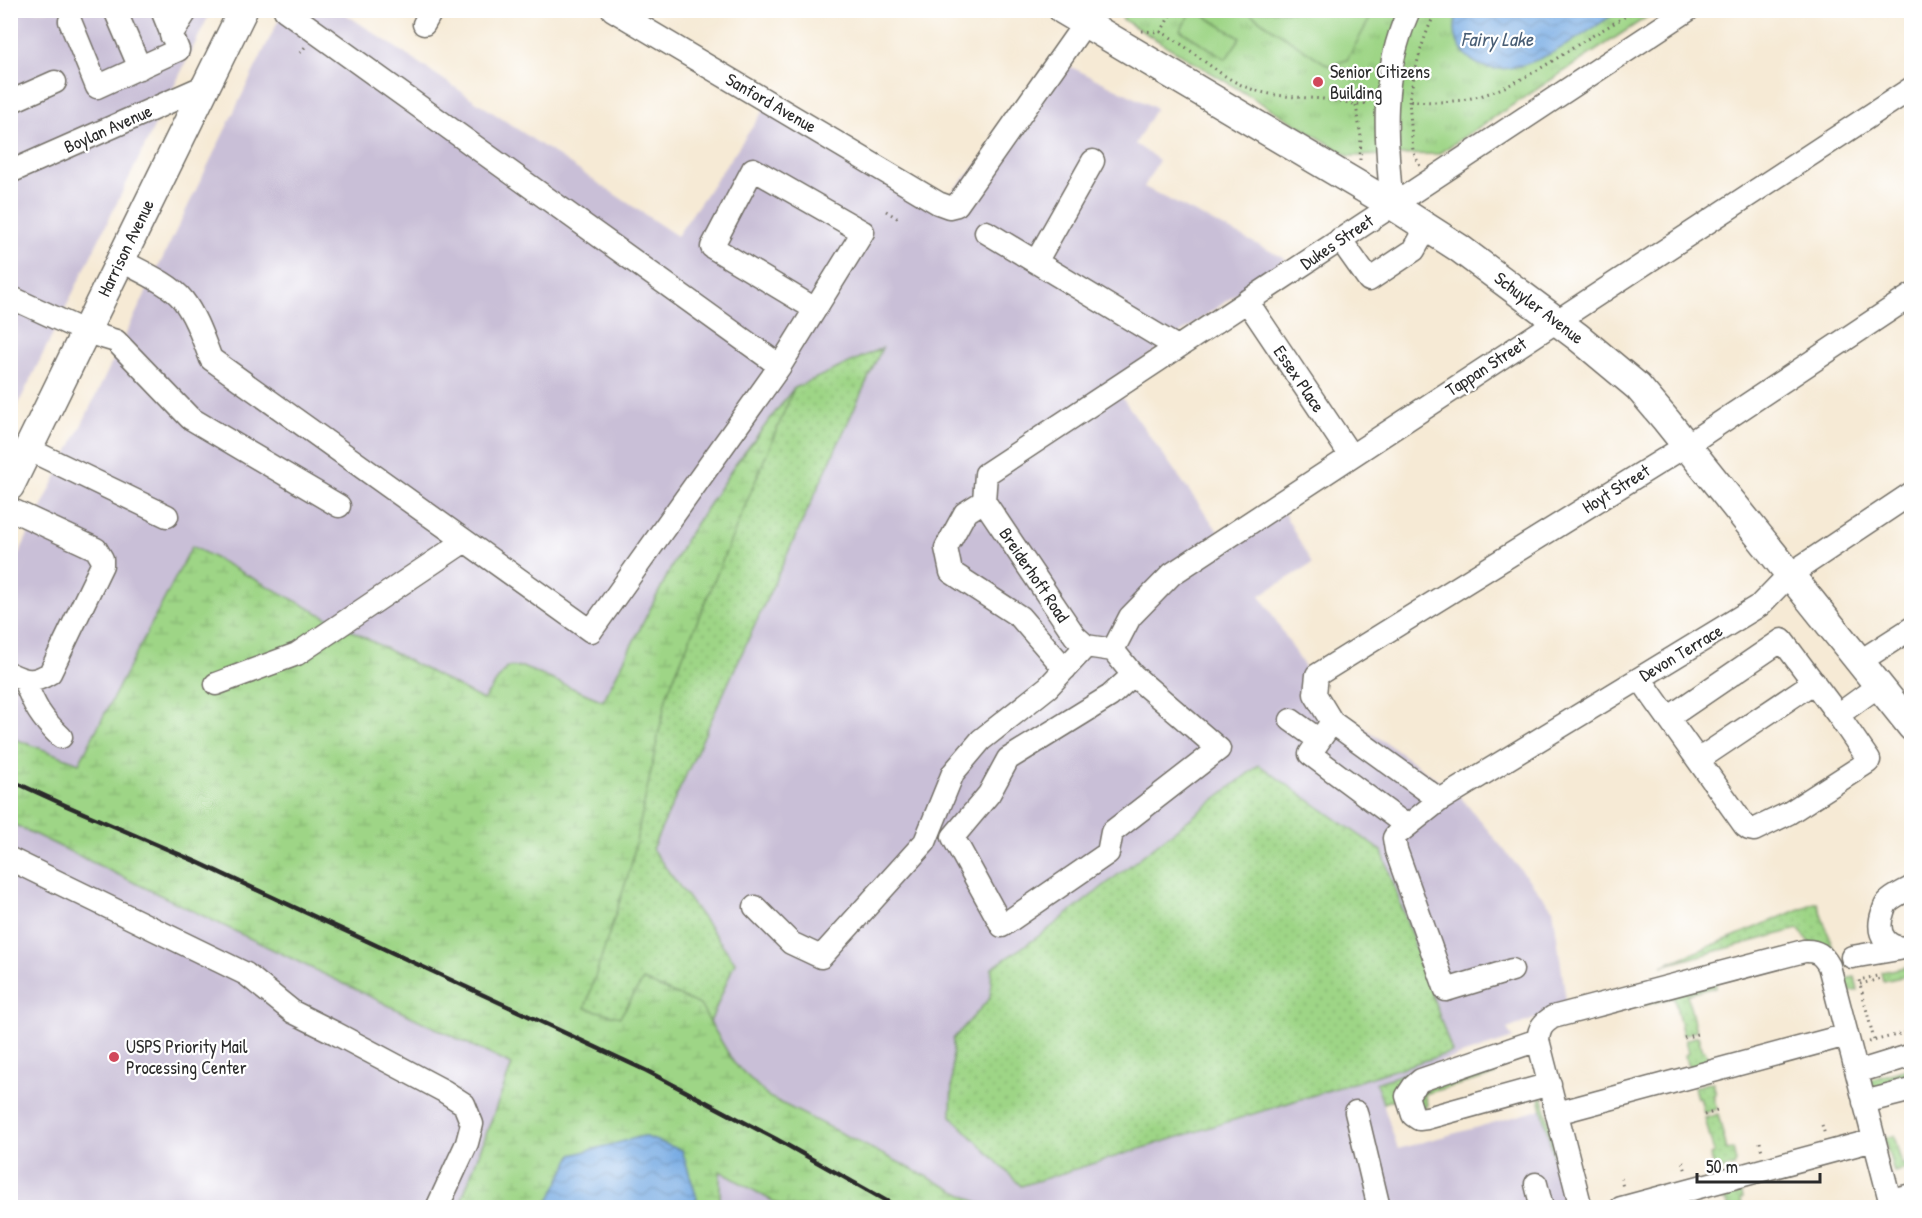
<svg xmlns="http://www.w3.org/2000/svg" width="1922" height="1218" viewBox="0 0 1922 1218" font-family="'Patrick Hand',sans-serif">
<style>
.industrial{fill:#c9bfd7;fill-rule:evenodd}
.grass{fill:url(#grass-dots);stroke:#648058;stroke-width:1.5}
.wetland{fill:url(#wetland-marsh);stroke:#648058;stroke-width:1.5}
.park{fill:url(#park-tufts);stroke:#648058;stroke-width:1.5}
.pitch{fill:#9ed586;stroke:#648058;stroke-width:1.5}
.water{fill:url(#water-waves);stroke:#516b87;stroke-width:1.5}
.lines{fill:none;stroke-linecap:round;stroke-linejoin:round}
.minor-casing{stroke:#726e66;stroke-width:25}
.major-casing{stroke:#726e66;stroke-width:31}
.path{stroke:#726e66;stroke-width:3;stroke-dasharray:1.5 4.5;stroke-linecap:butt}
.minor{stroke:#fff;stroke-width:22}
.major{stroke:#fff;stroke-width:28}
.rail{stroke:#2b2b2b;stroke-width:4.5}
.poi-dot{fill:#d1495b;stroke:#fff;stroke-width:2}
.labels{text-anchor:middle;stroke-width:4.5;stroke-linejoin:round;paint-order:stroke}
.poi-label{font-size:18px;fill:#2b2b2b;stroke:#fff;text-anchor:start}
.street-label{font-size:18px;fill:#2b2b2b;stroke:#fff}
.water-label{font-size:20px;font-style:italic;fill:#495e75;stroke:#fff}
</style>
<defs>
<pattern id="grass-dots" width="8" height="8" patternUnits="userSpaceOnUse" patternTransform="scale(1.5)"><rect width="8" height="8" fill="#9ed586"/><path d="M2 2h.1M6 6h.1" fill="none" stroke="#88b774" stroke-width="1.8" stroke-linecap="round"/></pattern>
<pattern id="wetland-marsh" width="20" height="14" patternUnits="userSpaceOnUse" patternTransform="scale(1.5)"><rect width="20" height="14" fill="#9ed586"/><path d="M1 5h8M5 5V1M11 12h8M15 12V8" fill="none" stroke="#88b774"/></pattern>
<pattern id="park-tufts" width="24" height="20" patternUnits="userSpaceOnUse" patternTransform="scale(1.5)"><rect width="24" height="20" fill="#9ed586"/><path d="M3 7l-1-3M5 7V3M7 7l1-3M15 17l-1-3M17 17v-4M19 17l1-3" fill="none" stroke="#88b774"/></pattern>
<pattern id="water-waves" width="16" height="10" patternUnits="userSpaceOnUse" patternTransform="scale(1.5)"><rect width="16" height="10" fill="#77abe3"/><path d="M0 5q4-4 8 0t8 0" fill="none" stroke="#628bb8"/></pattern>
</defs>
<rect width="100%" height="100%" fill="#fff"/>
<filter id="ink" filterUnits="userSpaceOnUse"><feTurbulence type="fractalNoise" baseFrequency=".0167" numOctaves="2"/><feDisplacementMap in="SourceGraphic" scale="12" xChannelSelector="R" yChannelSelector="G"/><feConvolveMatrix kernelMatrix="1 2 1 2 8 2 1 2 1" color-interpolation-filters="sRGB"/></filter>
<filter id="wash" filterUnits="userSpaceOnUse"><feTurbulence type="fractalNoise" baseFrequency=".008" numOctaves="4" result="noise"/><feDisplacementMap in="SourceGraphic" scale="24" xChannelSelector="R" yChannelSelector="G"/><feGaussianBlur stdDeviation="1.35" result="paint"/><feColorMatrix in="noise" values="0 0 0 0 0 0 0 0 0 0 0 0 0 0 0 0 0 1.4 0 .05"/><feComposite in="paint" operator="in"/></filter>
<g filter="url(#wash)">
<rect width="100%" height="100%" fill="#f6ead5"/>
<path class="industrial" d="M11 11H211L11 419Z
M283 11H341L677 236 769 103 935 211 1067 65 1156 108 1135 144 1159 160 1144 187 1286 259 1111 382 1223 538 1279 504 1312 564 1260 595 1325 700 1458 794 1553 909 1567 1007 1507 1029 1513 1038 1376 1083 1398 1149 1543 1109 1566 1207H715L699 1049 735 962 652 849 881 349 794 388 735 465 686 539 603 702 512 1065 459 1207H11L10 572ZM1259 765 953 1039 990 998 993 968 1046 931Z"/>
<path class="grass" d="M882 348 652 849 735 962 699 1049 459 1207 512 1065 522 667 603 701 686 539 735 465 794 388Z
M1259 765 1382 851 1452 1052 1021 1186 951 1116 953 1039 990 998 992 968 1046 931Z
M1817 902 1844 979 1855 977 1858 990 1846 993 1809 941 1798 929 1662 966Z
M1911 966V975L1883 981 1881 972Z
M1715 981 1716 987 1687 994 1696 1031 1683 1035 1674 997 1644 1005 1643 1000Z
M1698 1036 1702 1050H1705L1708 1060 1691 1067 1687 1065 1685 1055 1688 1053 1685 1040Z
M1493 1064 1495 1075 1424 1094 1427 1104 1425 1108 1419 1106V1093L1454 1077 1457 1083 1489 1071 1487 1066Z
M1911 1068V1080L1873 1090 1869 1080Z
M1412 1071 1405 1079 1397 1098 1383 1103 1376 1083Z
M1713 1082 1716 1094 1713 1095 1717 1109 1704 1113 1700 1097 1697 1098 1694 1087Z
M1542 1096 1573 1207H1566L1539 1097Z
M1718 1114 1727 1150 1733 1149 1736 1162 1734 1166 1716 1171 1710 1155 1714 1153 1705 1118Z
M1894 1136 1902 1165 1911 1162V1168L1894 1172 1884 1138Z
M1740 1186 1743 1198 1740 1199 1743 1207H1728L1727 1201H1724L1721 1192Z"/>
<path class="wetland" d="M794 388 667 694 631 866 585 1008 620 1017 643 980 700 1005 734 1063 769 1097 987 1207H783L720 1171V1207H459L512 1065 11 823 10 737 79 763 192 546 483 700 507 667H522L603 701 686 539 735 465Z"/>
<path class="park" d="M1129 10 1656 11 1438 154 1349 156 1122 19Z"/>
<path class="pitch" d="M1193 10 1197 11 1240 38 1226 59 1180 30Z
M1246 11H1374L1347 60 1329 66Z"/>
<path class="water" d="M1458 11V10L1619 11C1583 33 1503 99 1464 53 1453 40 1453 26 1458 11Z
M643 1136 682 1150 697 1198 692 1207H546L572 1155Z"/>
</g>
<g filter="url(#ink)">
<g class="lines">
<g class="minor-casing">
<path id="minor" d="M115 10 140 68
M285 10 780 366 863 232 753 169 712 247 815 309
M613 10 938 203 949 207 957 205 1085 23
M70 21 97 87 178 50 162 10
M424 24 432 10
M171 35 187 10
M10 102 55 82
M10 172 205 86
M1392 205C1385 136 1380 76 1409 10
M986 232 1177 347
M1340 239 1369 280 1414 250 1427 227
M120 260C138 270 171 284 183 300 196 317 203 339 211 359L591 631 780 366
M1036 262 1093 161
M10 297 86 332 116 341 190 418 339 506
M1247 301 1351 456
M28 449 167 516
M984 501 965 513 946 548 951 572 1020 617 1065 669
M10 509 96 549 102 559V565L50 673C34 683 27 682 10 674
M1113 650 1086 646 1075 636 984 501 986 474 1688 10
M1113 650 1130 617 1172 574 1912 88
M1113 650 1133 675 1219 749 1112 832 1108 853 1002 926 953 837 989 794 1008 759 1110 696 1133 675
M1859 662 1912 628
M1640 678 1653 697 1745 826 1749 829 1754 830 1789 813 1868 762 1869 760 1838 715 1782 640 1668 718
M24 680C35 707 40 717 61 737
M216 684 297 654 465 541
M1838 715 1878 686
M1291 720 1319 740
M1332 722 1315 694 1317 675 1687 445 1912 295
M1698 760 1814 682
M1407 826 1310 754 1332 722 1440 800
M10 859 246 974 293 1012 335 1033 444 1091 464 1104 472 1124 467 1143 437 1208
M1912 887C1904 892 1893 896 1887 903 1885 905 1884 909 1883 912 1875 935 1887 951 1912 947
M755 907 791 943 821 957 925 842 953 773 981 740 1048 687 1086 646
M1852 957 1899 949
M1512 970 1446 990 1396 850 1394 838 1396 835 1440 800 1760 605 1789 575 1912 493
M1538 1040 1421 1080 1413 1087 1407 1096 1413 1115 1419 1119 1427 1118 1550 1084
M1857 1072 1912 1055
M1864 1102 1912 1090
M1356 1112 1379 1208
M1557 1113 1847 1035
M1536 1184 1542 1208
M1890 1200 1912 1195
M1581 1208 1538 1040C1539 1028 1543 1023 1553 1017L1804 951C1817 950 1823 955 1829 966L1892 1208
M1621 1208 1874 1140"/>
</g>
<g class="major-casing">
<path id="major" d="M1063 10 1392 205 1459 248 1578 337 1638 387 1666 420 1912 727
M10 486 243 10"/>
</g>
<path class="path" d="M1173 10 1161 32C1193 48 1219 79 1254 90 1276 97 1300 97 1323 99 1338 101 1352 106 1368 103
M1437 10C1422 37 1415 70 1409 100 1479 110 1523 80 1579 44 1598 32 1617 22 1635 10
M1142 31 1161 32
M300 53 305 47
M1409 100 1413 151 1420 166
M1356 105 1361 137 1360 160
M886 211 900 220
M1860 984 1880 979V982
M1684 1038 1697 1034
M1874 1040 1859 980 1877 976
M1869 1042 1912 1031
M1704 1115 1717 1111
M1822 1125 1825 1135
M1760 1142 1762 1152
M1683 1162 1686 1172
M1621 1178 1623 1188"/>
<use href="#minor" class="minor"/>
<use href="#major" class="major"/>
<path class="rail" d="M10 780 67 806 197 862 647 1071 776 1139 899 1208"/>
</g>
</g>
<g class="poi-dot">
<circle cx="1318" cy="82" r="6"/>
<circle cx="114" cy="1057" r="6"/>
</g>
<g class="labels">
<g class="poi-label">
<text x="1330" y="78">Senior Citizens<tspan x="1330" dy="21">Building</tspan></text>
<text x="126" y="1053">USPS Priority Mail<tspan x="126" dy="21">Processing Center</tspan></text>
</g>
<g class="street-label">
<text transform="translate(771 103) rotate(30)" y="6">Sanford Avenue</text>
<text transform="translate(108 129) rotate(-24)" y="6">Boylan Avenue</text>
<text transform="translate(1337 242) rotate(-34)" y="6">Dukes Street</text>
<text transform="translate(126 248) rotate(-64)" y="6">Harrison Avenue</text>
<text transform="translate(1539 308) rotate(37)" y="6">Schuyler Avenue</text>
<text transform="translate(1486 367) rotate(-33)" y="6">Tappan Street</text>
<text transform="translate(1299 379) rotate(56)" y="6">Essex Place</text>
<text transform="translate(1616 489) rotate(-32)" y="6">Hoyt Street</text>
<text transform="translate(1034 575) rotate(56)" y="6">Breiderhoft Road</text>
<text transform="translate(1681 653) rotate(-31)" y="6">Devon Terrace</text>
</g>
<g class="water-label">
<text x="1497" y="46">Fairy Lake</text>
</g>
</g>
<rect width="1922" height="1218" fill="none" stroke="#fff" stroke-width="36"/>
<path d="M1697 1173v9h123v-9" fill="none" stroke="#2b2b2b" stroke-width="3"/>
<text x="1706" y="1173" font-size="18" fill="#2b2b2b" stroke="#ffffff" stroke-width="4.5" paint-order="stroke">50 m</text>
</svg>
